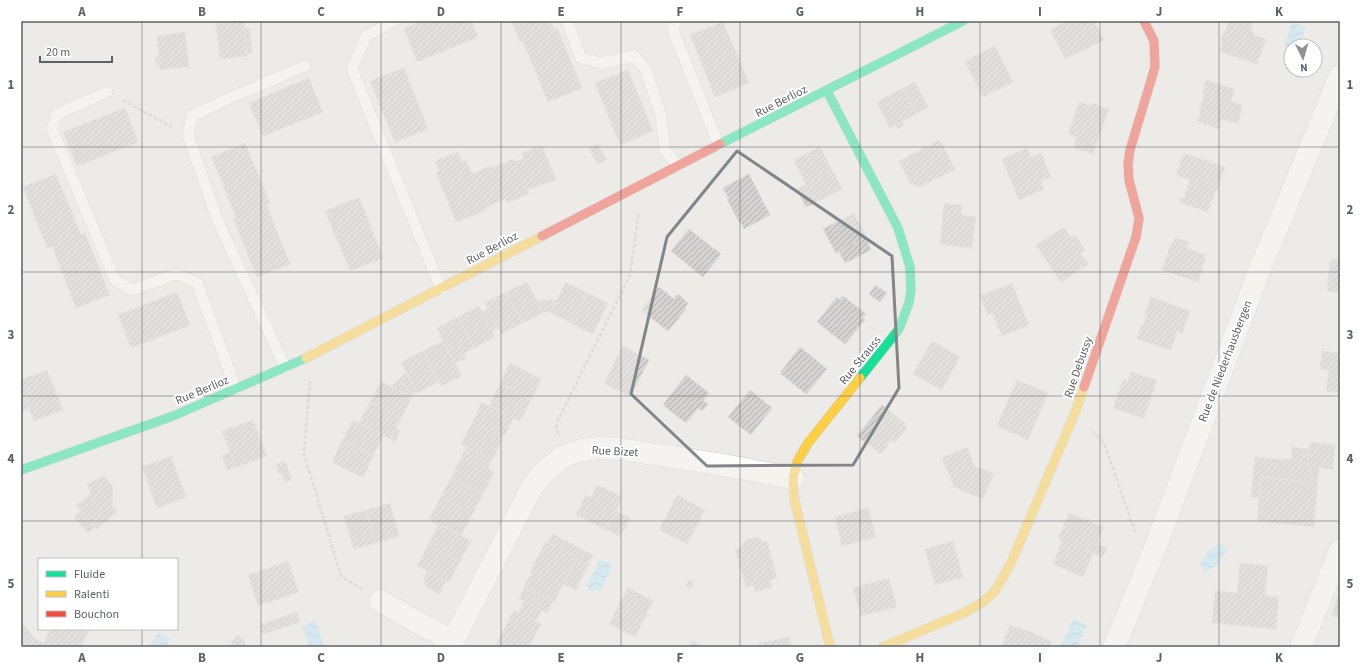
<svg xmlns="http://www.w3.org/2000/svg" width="1361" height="668" viewBox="0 0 1361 668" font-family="'Source Sans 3',sans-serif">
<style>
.water{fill:url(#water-waves)}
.building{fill:url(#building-hatch);stroke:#dcdad6}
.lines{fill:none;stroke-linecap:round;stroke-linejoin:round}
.lane-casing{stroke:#c9c9c8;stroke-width:12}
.street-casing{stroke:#c9c9c8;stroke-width:23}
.fast-casing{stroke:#c8c9c8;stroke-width:10}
.slow-casing{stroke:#c8c9c8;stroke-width:10}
.jam-casing{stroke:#c8c9c8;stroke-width:10}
.path{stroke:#c7cdc9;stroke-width:2.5;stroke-dasharray:4 2;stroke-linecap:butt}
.lane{stroke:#fcfcfb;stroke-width:11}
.street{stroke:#fcfcfb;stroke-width:22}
.fast{stroke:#16e098;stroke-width:9}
.slow{stroke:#ffcf43;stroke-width:9}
.jam{stroke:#f24e42;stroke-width:9}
.marked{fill:none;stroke:#828688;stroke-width:3;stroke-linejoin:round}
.grid{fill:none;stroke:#5d6266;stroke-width:1;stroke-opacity:0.55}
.labels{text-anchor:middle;stroke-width:4;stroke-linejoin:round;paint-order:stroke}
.street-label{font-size:12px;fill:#5d6266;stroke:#fff}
.neatline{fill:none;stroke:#5d6266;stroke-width:1.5}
.grid-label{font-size:13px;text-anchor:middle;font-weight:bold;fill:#5d6266}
</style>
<defs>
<pattern id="water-waves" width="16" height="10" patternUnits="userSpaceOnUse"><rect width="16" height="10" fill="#bbe6f8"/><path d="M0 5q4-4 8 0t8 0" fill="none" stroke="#9bbecd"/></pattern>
<pattern id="building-hatch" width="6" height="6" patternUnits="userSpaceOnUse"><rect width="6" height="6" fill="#d4d3d1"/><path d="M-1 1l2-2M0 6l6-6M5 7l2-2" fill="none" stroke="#afafad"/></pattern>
</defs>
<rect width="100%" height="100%" fill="#edebe7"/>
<path class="water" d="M1292 22 1306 27 1299 46H1291V48L1284 46Z
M1220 543 1227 550 1218 564 1206 572 1200 566C1204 555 1210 550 1220 543Z
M600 559 613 565 600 591 597 590 592 592 587 585Z
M1073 619 1087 625 1077 647 1061 646Z
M316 621 324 647H310L302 626Z
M158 632 170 638 166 647H150Z"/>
<path class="building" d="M244 21 247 56 220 59 216 24Z
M422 21H472L478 37 417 62 404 28Z
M511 21H550L553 29 557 28 582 88 548 102 523 41 520 42Z
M1067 21H1094L1104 40 1065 59 1050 30Z
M1229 21 1253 22 1251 28 1254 35 1266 39 1257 64 1219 51 1222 43 1221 41 1222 36 1224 35Z
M723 22 749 83 715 97 690 35Z
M250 28 252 53H247L244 29Z
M185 32 189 67 160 70 157 36Z
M995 46 1013 82 983 97 965 61Z
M155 57H159L160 64 156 65Z
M404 68 428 129 395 142 370 81Z
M628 70 653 131 620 145 595 83Z
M309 78 323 112 263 136 249 103Z
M1206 80 1235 89 1231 101 1242 105 1238 124 1222 119 1219 129 1198 121 1201 111H1199L1205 94 1202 93Z
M915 82 928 107 916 114 903 88Z
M903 88 916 114 890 128 877 102Z
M1079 102 1091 106 1092 103 1109 109 1093 154 1073 148 1077 137 1068 134Z
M125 108 138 142 77 166 63 132Z
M902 121 904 125 898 129 896 125Z
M940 140 955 169 920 187 911 184 899 161Z
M245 143 270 203 266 204 290 264 257 277 233 218 236 217 212 157Z
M598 144 607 160 597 164 589 149Z
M542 145 556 180 527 190 529 194 507 203 505 199 486 208 487 210 456 222 436 173 439 171 435 161 458 152 462 162 466 160 472 174 492 165 493 168 514 159 515 162 524 158 522 153Z
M820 147 842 189 806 207 797 189 806 184 794 160Z
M1027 148 1031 157 1041 153 1051 177 1041 181 1044 189 1019 200 1002 159Z
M1184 153 1213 163 1206 183 1218 187V189H1216L1208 212 1179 202 1181 197 1184 199 1190 180 1176 175Z
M1213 163 1225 167 1218 187 1206 183Z
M56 174 81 235 85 233 110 295 76 308 52 246 47 248 23 187Z
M749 174 770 215 744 229 742 224H740L727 199H729L723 188Z
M359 197 383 258 350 271 325 211Z
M944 203 962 205 961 215 976 217 972 248 940 244Z
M854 213 867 237 836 253 823 229Z
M1064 227 1070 237 1075 235 1085 250 1080 253 1088 264 1061 282 1036 245Z
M689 229 721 254 703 277 671 251Z
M866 238 871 250 845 263 839 251Z
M1175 238 1189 242 1187 248 1206 255 1198 282 1162 270 1171 243H1173Z
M1330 259 1340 260V293L1327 291Z
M527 282 543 313 522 323 506 292Z
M566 282 587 293 571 323 550 312Z
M1012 283 1029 325 1002 336 992 313 988 315 980 296Z
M875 285 887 293 880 302 869 294Z
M659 287 674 299 678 294 688 303 685 308 686 309 668 331 641 310Z
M177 292 190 325 131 348 118 315Z
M506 292 522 323 501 334 485 303Z
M587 293 608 303 593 334 571 323Z
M843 296 866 314 862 318 865 320 845 344 817 322 837 297 840 300Z
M1151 297 1190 311 1182 333 1177 331 1171 350 1137 339 1142 324 1144 325 1147 314 1145 313Z
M537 300H546L547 312H543Z
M546 300H556L550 312H547Z
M479 306 495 337 474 348 458 317Z
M488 309 498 328 495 329 485 311Z
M485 311 495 329 492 331 482 312Z
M458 317 474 348 452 359 437 328Z
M443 341 462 376 441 386 423 351Z
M932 341 960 357 942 390 913 374Z
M623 346 649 360 630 396 604 383Z
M800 347 827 369 806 394 780 373Z
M423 351 438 382 417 393 401 362Z
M1322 351 1340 353V393L1326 391 1329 370 1320 369Z
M464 354 466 358 455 364 453 359Z
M510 363 541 379 531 400 500 384Z
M47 370 63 410 34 421 21 388V380Z
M1131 372 1157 380 1144 418 1113 408 1123 380 1128 381Z
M406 373 416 392 414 394 398 380Z
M686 375 709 393 703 401 708 404 702 411 698 408 686 423 663 405Z
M398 380 414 394 411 397 391 387Z
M1017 380 1048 393 1028 440 997 426Z
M381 381 412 397 401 418 370 403Z
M500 384 531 400 520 421 489 406Z
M21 388 29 409 23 411 21 405Z
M750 390 772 408 751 435 728 417Z
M482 402 514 418 503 438 472 423Z
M370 403 401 418 390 439 359 423Z
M882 405 905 423 904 425 907 428 895 443 891 440 881 454 857 436Z
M253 420 267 456 236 467 222 431Z
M353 420 384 435 373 456 342 441Z
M472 423 503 438 492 460 461 444Z
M396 429 400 431 395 442 390 439Z
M342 441 373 456 363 478 332 462Z
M1310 442 1335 445 1333 470 1319 468 1318 483 1310 482 1311 468H1308Z
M467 447 492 460 490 464 464 451Z
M967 447 973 462 972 463 978 469 979 467 994 474 983 499 954 487 942 458Z
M1292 447 1309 449 1308 468H1311L1310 482 1261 477 1259 498 1251 497 1255 457 1291 460Z
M464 451 490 464 488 470 462 456Z
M230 452 236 467 227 470 222 456Z
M171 456 186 497 157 508 142 467Z
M462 456 494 472 483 494 451 478Z
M285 461 292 479 285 482 282 473 279 474 276 465Z
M104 476 113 487 112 505 118 511 97 529 76 505 91 494 87 484Z
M1261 477 1318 483 1314 527 1257 521Z
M451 478 483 494 472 515 440 498Z
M597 485 623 497 606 530 576 515 586 495 591 498Z
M677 495 705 510 687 544 659 530Z
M440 498 472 515 461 536 429 520Z
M390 503 399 536 376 543 366 510Z
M868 508 876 537 842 546 835 517Z
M366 510 376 543 354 549 344 516Z
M81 511 95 527 88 533 74 517Z
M616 511 630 518 620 537 607 529Z
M1069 513 1086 520V518L1089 519 1088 521 1104 527 1097 544 1091 542 1087 551 1093 553 1083 577 1053 564 1062 541 1058 539Z
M439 524 471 541 460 562 428 545Z
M552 534 593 555 576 590 564 584 577 557 548 543Z
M756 537 761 539V542L767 541 777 578 770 580 772 587 755 592 753 585 746 587 735 549 742 547V545L745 540Z
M546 541 577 557 554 602 524 587 532 571 531 570Z
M953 541 963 577 935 585 925 549Z
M1091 542 1107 548 1103 557 1087 551Z
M428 545 460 562 449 582 417 566Z
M288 561 299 592 258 606 248 575Z
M1240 563 1268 566 1265 596 1279 597 1276 629 1212 623 1215 591 1237 593Z
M427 571 446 581 440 594 426 587 424 578Z
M889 578 897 607 861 616 853 588Z
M688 580 694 582 691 588 686 586Z
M525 587 553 601 547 613 519 599Z
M628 588 653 601 635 637 609 624Z
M1340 591V617L1331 616Z
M524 601 542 610 536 621 519 612Z
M514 610 541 624 529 647H495Z
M297 612 300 622 263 634 260 625Z
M24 624 34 638 44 643 50 629H90L81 647H21V626Z
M1010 625 1026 631V630L1051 641 1049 647H1001Z
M238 635 246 643 241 647H234L230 643Z
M789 637 791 647H759V643Z
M692 641 704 647H689Z"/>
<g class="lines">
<g class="lane-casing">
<path id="lane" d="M394 21 366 36 352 69 441 289
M567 21 581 58 601 63 634 56 646 70 661 116 665 150 678 166
M676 21 673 30 719 146
M107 92 57 114 52 129 115 280 132 290 176 274 197 283 236 389
M285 367 217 219 188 135 192 116 230 98 305 66"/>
</g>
<g class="street-casing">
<path id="street" d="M380 601 453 642
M450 647 532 487 542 474 562 457 581 450 599 448 620 449 718 464 793 478
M1114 647 1155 548 1260 269 1340 76
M1301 647 1340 550"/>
</g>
<g class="fast-casing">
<path id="fast" d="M827 91 898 228 910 267 911 290 909 303 899 329 860 378
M720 144 963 21
M21 470 173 416 306 358"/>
</g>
<g class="slow-casing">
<path id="slow" d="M306 358 542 236
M830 647 794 498 793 478 798 460 808 443 860 378
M883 647 966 612 983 602 995 591 1011 563 1074 415 1084 387"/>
</g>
<g class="jam-casing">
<path id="jam" d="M542 236 720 144
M1084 387 1136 237 1139 218 1129 180 1128 164 1130 150 1155 67 1154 41 1144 21"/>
</g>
<path class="path" d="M122 100 172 127
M310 381 304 454 341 576 362 589
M1092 431 1104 443 1135 532
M558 434 556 424 630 275 639 212"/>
<use href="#lane" class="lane"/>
<use href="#street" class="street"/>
<use href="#fast" class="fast"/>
<use href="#slow" class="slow"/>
<use href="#jam" class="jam"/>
</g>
<path d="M0 0H1361V668H0ZM737 151 892 256 899 388 853 465 707 466 631 394 667 237Z" fill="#edebe7" fill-opacity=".55" fill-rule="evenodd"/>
<path class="marked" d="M737 151 892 256 899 388 853 465 707 466 631 394 667 237Z"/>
<path class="grid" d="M142 21V559M261 21V647M381 21V647M501 21V647M621 21V647M740 21V647M860 21V647M980 21V647M1100 21V647M1219 21V647M21 147H1340M21 272H1340M21 396H1340M21 521H1340M142 629V647"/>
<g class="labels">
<g class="street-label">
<text transform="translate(781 101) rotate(-27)" y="4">Rue Berlioz</text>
<text transform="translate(492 248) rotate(-28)" y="4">Rue Berlioz</text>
<text transform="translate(860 360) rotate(-51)" y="4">Rue Strauss</text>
<text transform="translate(1225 361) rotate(-69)" y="4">Rue de Niederhausbergen</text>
<text transform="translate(1078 367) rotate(-71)" y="4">Rue Debussy</text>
<text transform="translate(202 390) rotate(-23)" y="4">Rue Berlioz</text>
<text transform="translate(615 451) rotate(3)" y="4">Rue Bizet</text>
</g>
</g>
<rect width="1361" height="668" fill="none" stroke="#ffffff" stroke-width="44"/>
<rect x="38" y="558" width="140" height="72" fill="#ffffff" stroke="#bec0c2"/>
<rect x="46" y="571" width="20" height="6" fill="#16e098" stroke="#bec0c2"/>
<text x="74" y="578" font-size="12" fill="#5d6266">Fluide</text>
<rect x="46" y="591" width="20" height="6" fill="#ffcf43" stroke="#bec0c2"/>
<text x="74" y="598" font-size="12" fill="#5d6266">Ralenti</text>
<rect x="46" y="611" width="20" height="6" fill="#f24e42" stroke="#bec0c2"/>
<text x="74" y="618" font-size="12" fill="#5d6266">Bouchon</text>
<g transform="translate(1303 58) rotate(175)"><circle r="19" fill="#ffffff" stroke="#bec0c2"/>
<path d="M0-3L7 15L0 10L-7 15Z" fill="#8f9293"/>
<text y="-6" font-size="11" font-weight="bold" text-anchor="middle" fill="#5d6266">N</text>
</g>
<path d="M40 56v6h72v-6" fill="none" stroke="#5d6266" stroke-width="2"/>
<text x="46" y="56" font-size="12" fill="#5d6266" stroke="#ffffff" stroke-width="3" paint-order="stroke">20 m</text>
<rect x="22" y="22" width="1317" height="624" class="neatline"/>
<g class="grid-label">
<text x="82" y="16">A</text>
<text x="202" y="16">B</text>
<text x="321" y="16">C</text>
<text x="441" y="16">D</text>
<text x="561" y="16">E</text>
<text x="680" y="16">F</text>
<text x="800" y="16">G</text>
<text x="920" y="16">H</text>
<text x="1040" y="16">I</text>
<text x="1159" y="16">J</text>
<text x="1279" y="16">K</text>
<text x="11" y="89">1</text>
<text x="1350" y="89">1</text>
<text x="11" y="214">2</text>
<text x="1350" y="214">2</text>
<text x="11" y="339">3</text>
<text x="1350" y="339">3</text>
<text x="11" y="463">4</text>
<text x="1350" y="463">4</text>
<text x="11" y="588">5</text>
<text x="1350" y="588">5</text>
<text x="82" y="662">A</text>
<text x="202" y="662">B</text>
<text x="321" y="662">C</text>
<text x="441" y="662">D</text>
<text x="561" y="662">E</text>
<text x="680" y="662">F</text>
<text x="800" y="662">G</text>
<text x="920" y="662">H</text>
<text x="1040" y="662">I</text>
<text x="1159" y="662">J</text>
<text x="1279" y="662">K</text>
</g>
</svg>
